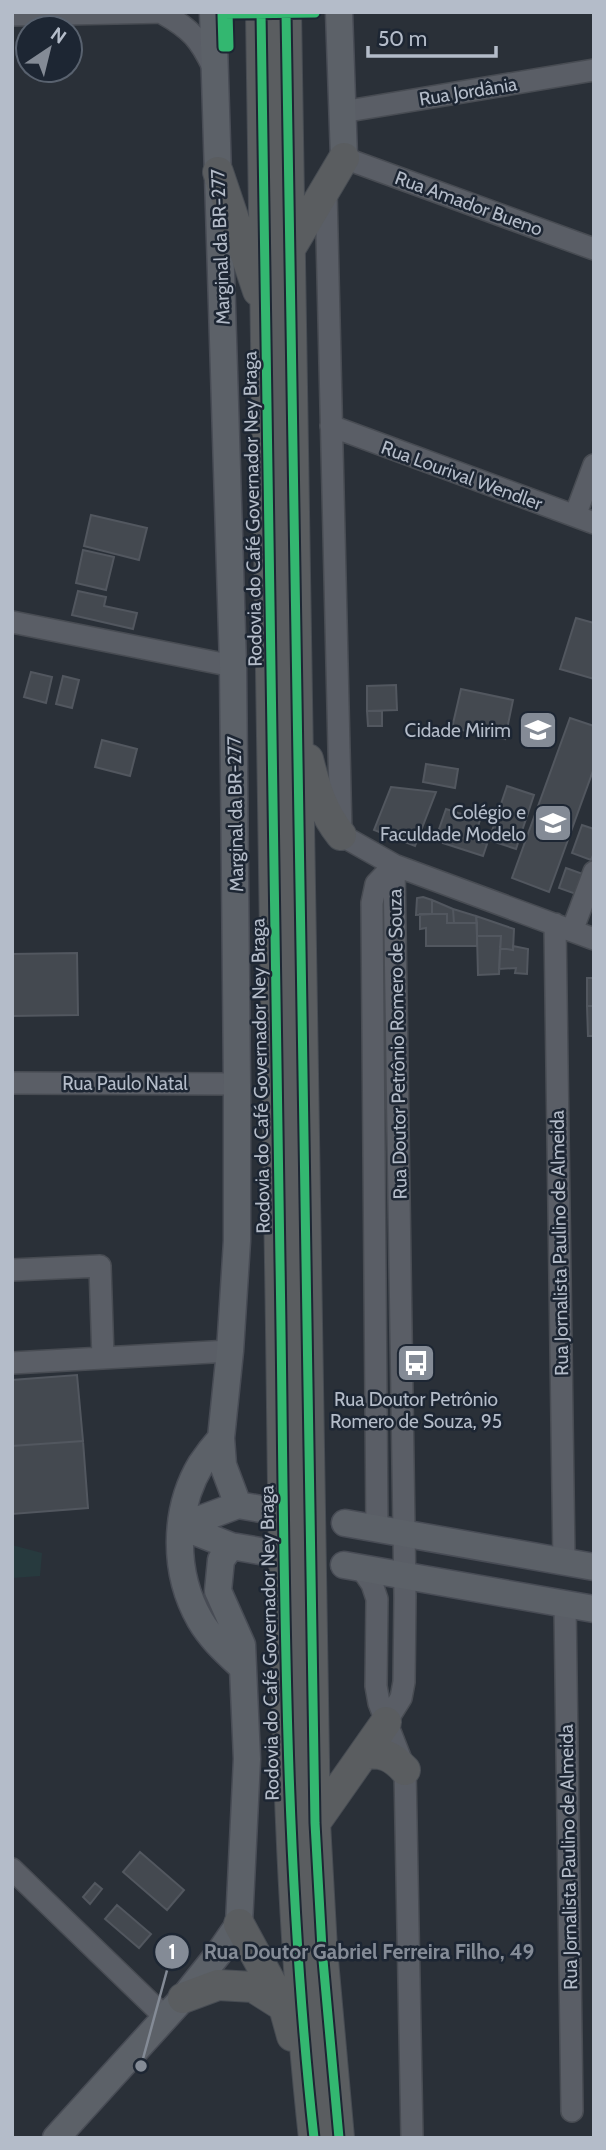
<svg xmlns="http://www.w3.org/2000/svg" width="606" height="2150" viewBox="0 0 606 2150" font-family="Cabin,sans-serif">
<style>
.green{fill:#273a3e}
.building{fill:#444950;stroke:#52575f;stroke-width:2}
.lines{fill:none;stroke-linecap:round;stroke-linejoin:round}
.minor-casing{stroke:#484c53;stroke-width:24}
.major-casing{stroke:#484c55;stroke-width:29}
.highway-casing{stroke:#474c53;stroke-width:32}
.minor{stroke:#5a5e66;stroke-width:21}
.major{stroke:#5c6168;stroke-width:26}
.highway{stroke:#5a5d60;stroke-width:30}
.cycleway-casing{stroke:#1d2633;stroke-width:13}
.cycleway{stroke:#33b770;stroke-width:9}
.labels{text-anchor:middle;stroke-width:5;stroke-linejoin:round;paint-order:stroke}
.street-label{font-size:19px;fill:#b4bcc9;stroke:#1d2633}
.poi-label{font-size:19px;fill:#b4bcc9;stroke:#1d2633;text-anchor:end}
.leader{fill:none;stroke:#848b96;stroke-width:2.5}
.callout-dot{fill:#848b96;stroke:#1d2633;stroke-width:2.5}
.mark-label{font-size:21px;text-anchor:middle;font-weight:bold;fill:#fff}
.callout-label{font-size:21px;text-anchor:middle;font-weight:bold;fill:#848b96;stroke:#1d2633;stroke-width:5;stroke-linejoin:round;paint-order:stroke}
</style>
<rect width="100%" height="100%" fill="#2a3038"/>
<path class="green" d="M12 1545 42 1553 40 1576 12 1578Z"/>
<path class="building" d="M91 515 147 528 139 560 84 546Z
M83 550 114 557 106 590 76 583Z
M78 591 106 597 104 606 137 613 133 629 72 615Z
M576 618 594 623V679L560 669Z
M31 672 52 677 46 703 24 697Z
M63 676 79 680 72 708 56 704Z
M396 685 397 710 367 711V686Z
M461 689 513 700 505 739 452 728Z
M367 711H382V726H368Z
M570 718 594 726V768L549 892 512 878Z
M102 740 137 749 130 776 95 767Z
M426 764 458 769 455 788 423 782Z
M507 786 534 795 516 849 489 840Z
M391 787 436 792 415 846 374 830Z
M446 809 480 820 474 839 487 844 483 856 443 843 446 834 438 832Z
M582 825 594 829V853L591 860 572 853Z
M566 868 583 874 576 894 559 888Z
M423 897 432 900V914L416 915 417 898Z
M432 900 453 909 454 923H447V914H432Z
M453 909 476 916 477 923H454Z
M420 914H447V923H477V946H426V928L420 929Z
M476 916 514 929 513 950 500 948 501 936H477Z
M477 936H501L499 974 478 975Z
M513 946 528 949 527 974 515 973 516 968 499 969 500 948 513 950Z
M77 953 78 1015 12 1016V954Z
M587 978H594V1006H587Z
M587 1006H594V1036H588Z
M77 1375 83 1441 12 1446V1380Z
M83 1441 88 1508 12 1514V1446Z
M140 1852 184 1890 167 1910 123 1872Z
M95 1883 102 1889 90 1904 83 1897Z
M117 1905 151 1934 139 1948 105 1919Z"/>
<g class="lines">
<g class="minor-casing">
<path id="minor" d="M164 14C191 29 200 40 213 67
M12 15 168 12
M342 112 594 70
M344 158 594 249
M326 191 341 835 394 865 594 939
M331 426 594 523
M575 516 594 465
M12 622 233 666
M555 924 564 1562
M572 931 594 872
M12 1083 237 1084
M12 1270 100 1266 103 1358
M12 1363 230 1351
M377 1529 372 903 376 884 394 865
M361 1568 372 1584 377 1599 376 1686 379 1703 405 1770 412 2138
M565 1604 572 2111
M386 1722 401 1698 404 1682 405 1597 394 865
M12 1869 166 2018"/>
</g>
<g class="major-casing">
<path id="major" d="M213 12 233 666 237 1084V1241L230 1351 221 1438 223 1465 238 1505
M339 12 344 158
M221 1438C214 1446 207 1455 201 1464 173 1511 173 1573 200 1620 211 1639 227 1653 243 1668
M198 1520 238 1505 261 1509
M345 1523 594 1567
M198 1533 231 1546 260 1551
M344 1565 594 1609
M56 2138 183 1998 219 1953 239 1924 247 1759 242 1645 218 1591 221 1560 231 1546"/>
</g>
<g class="highway-casing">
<path id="highway" d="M261 12C270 429 275 846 280 1262 285 1555 282 1847 314 2138
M286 12 315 1823 322 1949 339 2138
M218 172 258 291
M290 249 344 158
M308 759C315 787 323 813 341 835
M364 1754C383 1752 392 1756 405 1770
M315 1823 386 1722
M239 1924 284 2007 292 2036
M183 1998 218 1985 253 1987 283 2006"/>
</g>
<use href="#minor" class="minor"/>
<use href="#major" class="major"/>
<use href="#highway" class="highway"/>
<g class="cycleway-casing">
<path id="cycleway" d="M228 12 229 47H223L222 14 315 13V12
M261 12C270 429 275 846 280 1262 285 1555 282 1847 314 2138
M286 12 315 1823 322 1949 339 2138"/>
</g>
<use href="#cycleway" class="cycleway"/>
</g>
<defs>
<g id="school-square" transform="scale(2.0125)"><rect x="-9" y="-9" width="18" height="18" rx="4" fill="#848b96" stroke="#1d2633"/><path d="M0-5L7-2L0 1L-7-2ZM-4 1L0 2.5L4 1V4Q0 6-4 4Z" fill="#fff"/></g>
<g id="bus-square" transform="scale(2.0125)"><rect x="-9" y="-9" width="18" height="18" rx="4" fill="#848b96" stroke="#1d2633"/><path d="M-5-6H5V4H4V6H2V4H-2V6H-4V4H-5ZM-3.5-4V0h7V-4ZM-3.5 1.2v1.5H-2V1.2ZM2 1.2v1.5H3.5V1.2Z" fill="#fff"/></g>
</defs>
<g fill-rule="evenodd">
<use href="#school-square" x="538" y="730"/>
<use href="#school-square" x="553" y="823"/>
<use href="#bus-square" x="416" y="1363"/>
</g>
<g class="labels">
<g class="street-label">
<text transform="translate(468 91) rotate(-9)" y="7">Rua Jordânia</text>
<text transform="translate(469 203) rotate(20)" y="7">Rua Amador Bueno</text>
<text transform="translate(220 247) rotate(-92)" y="7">Marginal da BR-277</text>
<text transform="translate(462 475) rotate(20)" y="7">Rua Lourival Wendler</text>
<text transform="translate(252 509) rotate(-91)" y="7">Rodovia do Café Governador Ney Braga</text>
<text transform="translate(235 814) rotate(-91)" y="7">Marginal da BR-277</text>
<text transform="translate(397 1044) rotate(-91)" y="7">Rua Doutor Petrônio Romero de Souza</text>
<text transform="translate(260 1076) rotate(-91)" y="7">Rodovia do Café Governador Ney Braga</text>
<text x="125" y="1090">Rua Paulo Natal</text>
<text transform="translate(559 1243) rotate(-91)" y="7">Rua Jornalista Paulino de Almeida</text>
<text transform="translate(269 1643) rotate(-91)" y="7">Rodovia do Café Governador Ney Braga</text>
<text transform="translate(568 1857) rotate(-91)" y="7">Rua Jornalista Paulino de Almeida</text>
</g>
<g class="poi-label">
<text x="511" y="737">Cidade Mirim</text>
<text x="526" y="819">Colégio e<tspan x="526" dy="22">Faculdade Modelo</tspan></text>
<text x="416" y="1406" text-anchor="middle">Rua Doutor Petrônio<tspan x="416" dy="22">Romero de Souza, 95</tspan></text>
</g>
</g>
<path class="leader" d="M141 2066L172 1952"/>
<g class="callout-dot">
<circle cx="141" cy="2066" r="7"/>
<circle cx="172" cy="1952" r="18"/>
</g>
<g class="mark-label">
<text x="172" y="1959">1</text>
</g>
<g class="callout-label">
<text x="369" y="1959">Rua Doutor Gabriel Ferreira Filho, 49</text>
</g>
<rect width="606" height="2150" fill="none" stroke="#b4bcc9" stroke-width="28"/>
<g transform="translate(49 49) rotate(35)"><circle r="33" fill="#1d2633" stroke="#59626f" stroke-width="2"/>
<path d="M0-5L12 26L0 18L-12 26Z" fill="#848b96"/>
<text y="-10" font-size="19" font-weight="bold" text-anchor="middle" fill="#b4bcc9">N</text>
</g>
<path d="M368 46v10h128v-10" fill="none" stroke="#b4bcc9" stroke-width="3.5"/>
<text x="378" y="46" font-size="21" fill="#b4bcc9" stroke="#1d2633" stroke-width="5" paint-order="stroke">50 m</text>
</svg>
